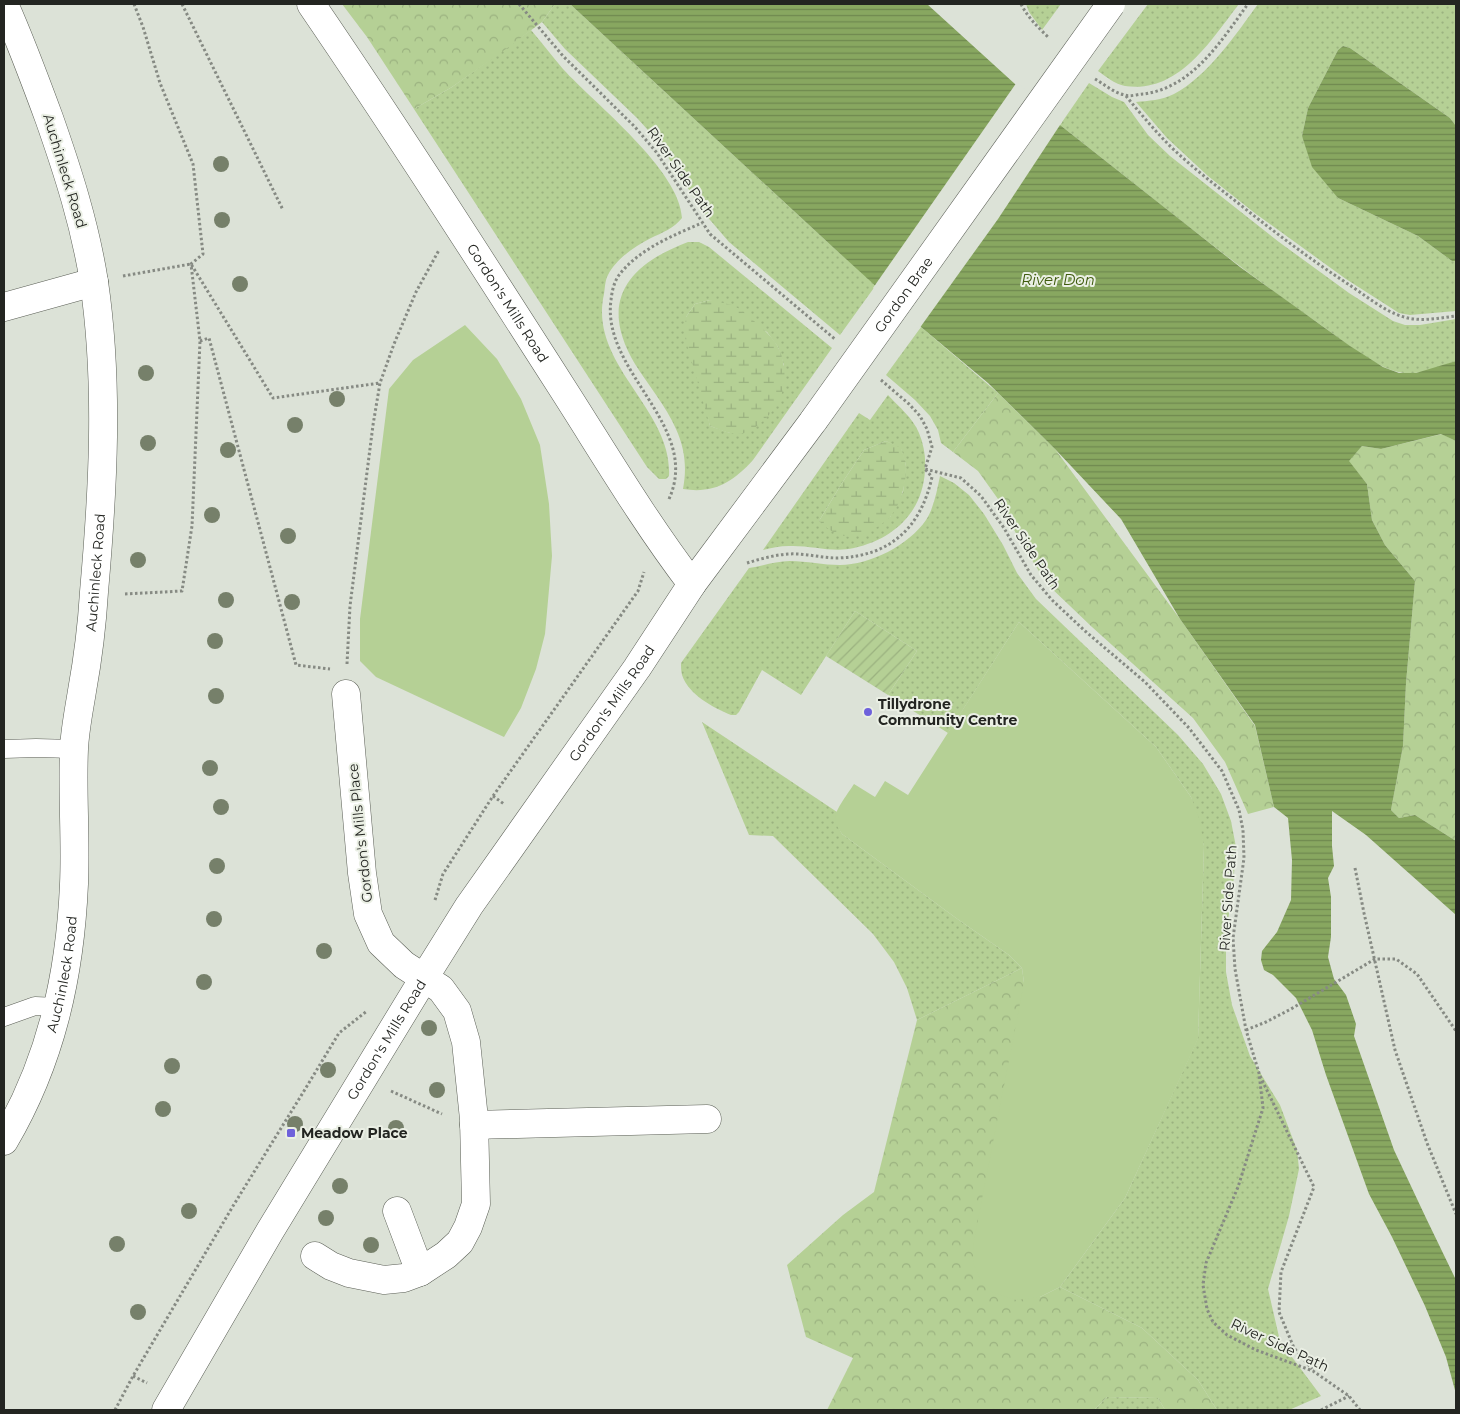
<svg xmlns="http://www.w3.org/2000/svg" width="1460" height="1414" viewBox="0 0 1460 1414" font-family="Montserrat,sans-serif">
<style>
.grass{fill:url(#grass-dots);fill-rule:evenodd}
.forest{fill:url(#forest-crowns)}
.wetland{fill:url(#wetland-marsh)}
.park{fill:#b5d095}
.garden{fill:url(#garden-furrows)}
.water{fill:url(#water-rules)}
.pier{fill:#dce2d7}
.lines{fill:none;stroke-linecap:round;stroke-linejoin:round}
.lane-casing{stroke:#5b5f56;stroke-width:19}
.street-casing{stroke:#5b5f56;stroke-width:29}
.secondary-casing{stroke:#5b5f56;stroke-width:29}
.path{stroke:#868a83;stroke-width:3;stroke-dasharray:2.5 2.5;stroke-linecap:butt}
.lane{stroke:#fff;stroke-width:18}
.street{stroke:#fff;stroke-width:28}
.secondary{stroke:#fff;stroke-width:28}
.secondary-bridge-casing{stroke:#5b5f56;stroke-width:29;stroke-linecap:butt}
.secondary-bridge{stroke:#fff;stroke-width:28}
.tree{fill:#76806a}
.poi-dot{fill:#6e61db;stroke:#eaefe4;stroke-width:2}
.labels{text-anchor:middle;stroke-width:4;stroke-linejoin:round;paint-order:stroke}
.street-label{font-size:14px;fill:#232521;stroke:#eaefe4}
.poi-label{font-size:14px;font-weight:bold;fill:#232521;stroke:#eaefe4;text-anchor:start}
.water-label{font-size:15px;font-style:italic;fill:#3f5b0d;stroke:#eaefe4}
</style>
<defs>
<pattern id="grass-dots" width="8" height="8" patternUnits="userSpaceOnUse" patternTransform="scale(1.25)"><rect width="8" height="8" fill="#b5d095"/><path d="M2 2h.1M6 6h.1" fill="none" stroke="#9bb280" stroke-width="1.8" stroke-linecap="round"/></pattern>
<pattern id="forest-crowns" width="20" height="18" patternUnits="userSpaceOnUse" patternTransform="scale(1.25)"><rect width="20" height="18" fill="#b5d095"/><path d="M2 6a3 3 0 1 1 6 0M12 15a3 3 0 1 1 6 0" fill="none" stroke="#9bb280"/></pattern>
<pattern id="wetland-marsh" width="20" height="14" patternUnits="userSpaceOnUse" patternTransform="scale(1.25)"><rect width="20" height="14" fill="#b5d095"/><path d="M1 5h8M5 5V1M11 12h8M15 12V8" fill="none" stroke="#9bb280"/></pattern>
<pattern id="garden-furrows" width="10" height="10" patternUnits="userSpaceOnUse" patternTransform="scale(1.25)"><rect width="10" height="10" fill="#b5d095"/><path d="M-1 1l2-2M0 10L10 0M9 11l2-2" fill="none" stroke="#9bb280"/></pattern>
<pattern id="water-rules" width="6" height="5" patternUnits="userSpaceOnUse" patternTransform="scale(1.25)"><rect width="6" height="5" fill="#88a760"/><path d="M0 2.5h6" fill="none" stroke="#6f884f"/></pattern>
</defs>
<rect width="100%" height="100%" fill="#dce2d7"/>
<path class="grass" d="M555 4H570L836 250 876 285 840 335 729 242 704 213 657 140 637 118 565 49 542 22Z
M1026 4H1061L1042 30 1029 12Z
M1148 4H1239C1211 40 1179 94 1125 86 1115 84 1106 77 1098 71Z
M1258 4H1456V126L1450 118 1350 48 1343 46 1338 50 1308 108 1302 136 1338 198 1418 236 1452 261H1456V311L1410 315 1399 313 1346 279 1256 214 1208 176 1167 138 1136 102C1148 101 1162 100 1174 94 1207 77 1237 33 1258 4Z
M531 30C542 43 552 56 563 69 595 104 680 170 682 218 674 228 662 233 651 238 635 246 616 259 608 275 605 280 605 288 604 294 588 365 673 409 669 476L666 479H659L647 467 414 109 452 87Z
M1089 83 1112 97 1124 102 1148 135 1170 156 1279 242 1349 293 1393 321 1405 325H1420L1456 319V361C1438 367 1417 377 1398 372 1375 367 1340 339 1321 325 1231 263 1146 192 1060 125Z
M688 242H699L709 247 832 348 753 460C733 482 714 494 683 489 687 468 685 449 676 429 666 406 649 386 635 364 598 302 627 265 688 242ZM710 300 767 332 778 347 784 365 730 433 710 426 686 317 695 304Z
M921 327 998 393 953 452 941 443 938 430 930 416 915 400 886 375Z
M888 395C899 407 913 418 919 433 924 445 926 458 925 470 923 512 894 539 854 548 832 553 811 545 789 546 780 546 771 548 763 550L859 413 870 420ZM886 441 901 449 906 465 903 492 890 517 819 521 842 483 864 450Z
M940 476 954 483 969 495 984 514 1003 545 1017 573 1036 599 1178 735 1203 764 1221 794 1231 821 1236 847 1233 888 1226 933V972L1232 1005 1250 1056 1280 1105 1297 1150 1299 1169 1289 1216 1268 1289 1280 1341 1321 1396 1289 1410H1217L1198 1380 1142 1328 1060 1287 1125 1198 1198 1038 1204 846 1191 797 1156 747 1019 622 948 733 888 695 917 651 855 611 801 695 762 670 739 712 736 715H731C712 707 689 695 682 675 681 671 681 666 681 663L749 568C763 566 776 561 790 561 807 561 823 565 840 565 870 565 909 545 926 520 934 508 937 490 940 476Z
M702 722 837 812C835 821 838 826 842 834L956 918 1009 955 1022 968 917 1020 907 988 894 962 873 934 773 836 749 835Z
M1107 1397 1158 1398 1165 1410H1094Z"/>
<path class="forest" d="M342 4H555L542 22 502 52 452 87 414 109 367 37Z
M998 393 1055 449 1180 619 1255 726 1274 807 1248 814 1225 762 1193 718 1092 627 1047 584 1020 541 998 499 978 471 953 452Z
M1442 434 1456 441V841L1415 815 1399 818 1391 810 1403 746 1406 683 1415 581 1385 545 1372 520 1367 484 1348 461 1362 446 1381 449Z
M1022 968 1024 983 1040 1297 1060 1287 1142 1328 1198 1380 1217 1410H1165L1158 1398 1107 1397 1094 1410H827L853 1358 806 1337 787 1265 843 1215 874 1192 917 1020Z"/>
<path class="wetland" d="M710 300C717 302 725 303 732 305 740 309 748 315 754 321 763 329 772 336 778 347 787 365 787 388 776 406 769 416 757 429 744 433 732 436 721 430 710 426L684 334 686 317 695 304Z
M886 441 901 448C903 454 906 461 906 467 906 484 901 505 889 518 884 523 877 527 870 531 849 542 835 536 819 521L842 483 864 450Z"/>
<path class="park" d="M465 325 497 359 521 399 540 445 549 504 552 556 545 634 536 669 521 708 504 737 376 677 360 661V619L389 389 413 360Z
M1019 622 1156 747 1191 797 1199 818 1204 846 1198 1039 1125 1198 1060 1287 1040 1297 1016 1300 992 1292 981 1281 974 1265 973 1245 1024 983 1022 968 1009 955 956 918 842 834C839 829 835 824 835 818 835 810 849 792 854 784L875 797 885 781 908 795Z"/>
<path class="garden" d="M855 611 917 651 888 695 826 656Z"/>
<path class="water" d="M570 4H927L1060 125 1240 267 1350 346 1383 367 1399 373H1416L1456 361V441L1441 434 1381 449 1362 446 1349 461 1367 484 1372 520 1385 545 1415 581 1406 683 1403 746 1391 810 1399 818 1415 815 1456 841V915L1366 835 1332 811V846L1334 866 1328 878 1331 897V937L1328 957 1334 979 1346 995 1356 1024 1354 1036 1394 1150 1426 1218 1456 1280V1394L1446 1357 1425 1306 1392 1237 1369 1194 1326 1075 1312 1030 1296 998 1273 975 1264 970 1261 960 1262 951 1277 932 1291 900 1292 860 1288 818 1274 807 1255 725 1180 619 1121 519 1055 449 988 383 921 327 836 250Z
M1343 46 1350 48 1450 118 1456 126V261H1452L1418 236 1338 198 1312 167 1302 136 1308 108 1338 50Z"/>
<path class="pier" d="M1017 82 1062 122 998 219 919 329 873 288Z"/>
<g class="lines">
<g class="lane-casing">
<path id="lane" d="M4 749 36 748 74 749
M4 1017 35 1006 58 1007"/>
</g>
<g class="street-casing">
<g id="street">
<path d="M4 307 94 282"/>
<path d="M474 1125 707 1119"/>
<path id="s1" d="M4 1141C51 1061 70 976 74 884 76 839 72 794 74 749 75 729 79 710 82 691 88 658 92 625 94 592 103 490 109 384 94 282 85 225 68 172 49 118 35 80 21 42 4 4"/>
<path d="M397 1211 420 1272"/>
<path d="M315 1256 331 1266 349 1273 384 1280 404 1278 420 1272 446 1255 460 1242 468 1227 476 1204 474 1119 466 1042 457 1011 441 989 404 965 381 943 368 914 362 873 346 694"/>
</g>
</g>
<g class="secondary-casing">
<g id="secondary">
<path id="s2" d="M311 4C397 130 479 258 561 386 604 453 644 521 692 584"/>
<path id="s3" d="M166 1410 270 1231 424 978 469 906 637 668 692 584 814 420"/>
</g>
</g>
<path class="path" d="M182 4 283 210
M519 4 563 56 635 127 657 153 710 234 836 340
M1021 4C1028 18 1038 27 1049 38
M1095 79C1104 84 1114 93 1125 95 1130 97 1138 94 1144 94 1193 87 1221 41 1248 4
M1126 96C1140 113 1155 131 1171 147 1192 167 1215 185 1238 203 1274 232 1310 259 1348 284 1365 295 1385 312 1404 317 1421 322 1439 318 1456 316
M123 276 191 264 273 398 380 383
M200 341 209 338 296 665 330 669
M881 380 909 404 920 416 927 429 932 447 925 469 961 478 981 496 1004 528 1031 575 1052 600 1085 631 1145 682 1189 728 1222 771 1239 810 1243 830 1244 858 1233 938 1235 969 1246 1030 1259 1073 1263 1108 1238 1187 1206 1263 1203 1285 1207 1309 1213 1322 1227 1335 1256 1350 1313 1371 1349 1396 1360 1410
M669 499C702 426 601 372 611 300 612 291 614 282 619 275 639 249 674 235 702 223
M747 563C760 559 774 555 788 554 805 553 821 558 838 558 891 556 921 527 932 477L925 469
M125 594 182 591 192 526 200 341 191 264 203 254 193 164 160 83 143 27 134 4
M347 664 350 606 373 425 380 383 394 344 416 292 439 250
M493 796 504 804
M1355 868 1364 913 1395 1050 1427 1143 1456 1214
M435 900 443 874 493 796 638 591 644 572
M1246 1030 1266 1022 1291 1009 1375 959H1396L1417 974 1456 1031
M1260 1076 1314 1187 1281 1272 1279 1312 1294 1348 1312 1369
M391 1091 442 1114
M133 1376 147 1383
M115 1410 133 1376 233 1206 304 1091 339 1033 367 1011
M1321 1410 1349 1396"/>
<use href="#lane" class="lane"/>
<use href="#street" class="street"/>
<use href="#secondary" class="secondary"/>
<g class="secondary-bridge-casing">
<g id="secondary-bridge">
<path id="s4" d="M814 420 1111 4"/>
</g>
</g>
<use href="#secondary-bridge" class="secondary-bridge"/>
</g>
<g class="tree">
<circle cx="221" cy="164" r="8"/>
<circle cx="222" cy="220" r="8"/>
<circle cx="240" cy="284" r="8"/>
<circle cx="146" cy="373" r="8"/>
<circle cx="337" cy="399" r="8"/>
<circle cx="295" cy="425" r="8"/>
<circle cx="148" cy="443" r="8"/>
<circle cx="228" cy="450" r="8"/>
<circle cx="212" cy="515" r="8"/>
<circle cx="288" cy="536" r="8"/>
<circle cx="138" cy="560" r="8"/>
<circle cx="226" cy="600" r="8"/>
<circle cx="292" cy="602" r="8"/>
<circle cx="215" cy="641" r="8"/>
<circle cx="216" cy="696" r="8"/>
<circle cx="210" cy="768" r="8"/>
<circle cx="221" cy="807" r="8"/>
<circle cx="217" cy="866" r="8"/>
<circle cx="214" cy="919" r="8"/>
<circle cx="324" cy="951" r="8"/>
<circle cx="204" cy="982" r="8"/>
<circle cx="429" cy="1028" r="8"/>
<circle cx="172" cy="1066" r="8"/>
<circle cx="328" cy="1070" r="8"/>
<circle cx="437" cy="1090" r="8"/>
<circle cx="163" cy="1109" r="8"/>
<circle cx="295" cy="1124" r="8"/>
<circle cx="396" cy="1128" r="8"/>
<circle cx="340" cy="1186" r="8"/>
<circle cx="189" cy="1211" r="8"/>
<circle cx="326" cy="1218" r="8"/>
<circle cx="117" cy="1244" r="8"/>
<circle cx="371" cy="1245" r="8"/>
<circle cx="138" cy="1312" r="8"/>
</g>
<g class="poi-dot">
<circle cx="868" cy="712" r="5"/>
<rect x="286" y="1128" width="10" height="10" rx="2.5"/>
</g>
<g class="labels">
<g class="street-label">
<text transform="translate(65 171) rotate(73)" y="5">Auchinleck Road</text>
<text transform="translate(681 172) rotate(55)" y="5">River Side Path</text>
<text dy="5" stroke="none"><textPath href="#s4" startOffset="154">Gordon Brae</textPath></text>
<text dy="5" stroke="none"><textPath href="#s2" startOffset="358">Gordon's Mills Road</textPath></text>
<text transform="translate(1027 544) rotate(56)" y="5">River Side Path</text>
<text dy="5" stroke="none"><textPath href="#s1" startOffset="582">Auchinleck Road</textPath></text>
<text dy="5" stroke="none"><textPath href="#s3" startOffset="836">Gordon's Mills Road</textPath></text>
<text transform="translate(360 833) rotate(-96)" y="5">Gordon's Mills Place</text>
<text transform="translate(1228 898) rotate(-86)" y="5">River Side Path</text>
<text dy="5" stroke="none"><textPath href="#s1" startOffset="178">Auchinleck Road</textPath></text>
<text dy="5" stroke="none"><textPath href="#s3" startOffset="431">Gordon's Mills Road</textPath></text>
<text transform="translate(1280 1345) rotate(25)" y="5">River Side Path</text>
</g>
<g class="poi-label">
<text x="878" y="709">Tillydrone<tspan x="878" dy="16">Community Centre</tspan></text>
<text x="301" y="1138">Meadow Place</text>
</g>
<g class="water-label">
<text x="1058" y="285">River Don</text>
</g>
</g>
<rect width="1460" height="1414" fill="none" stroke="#232521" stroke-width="10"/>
</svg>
